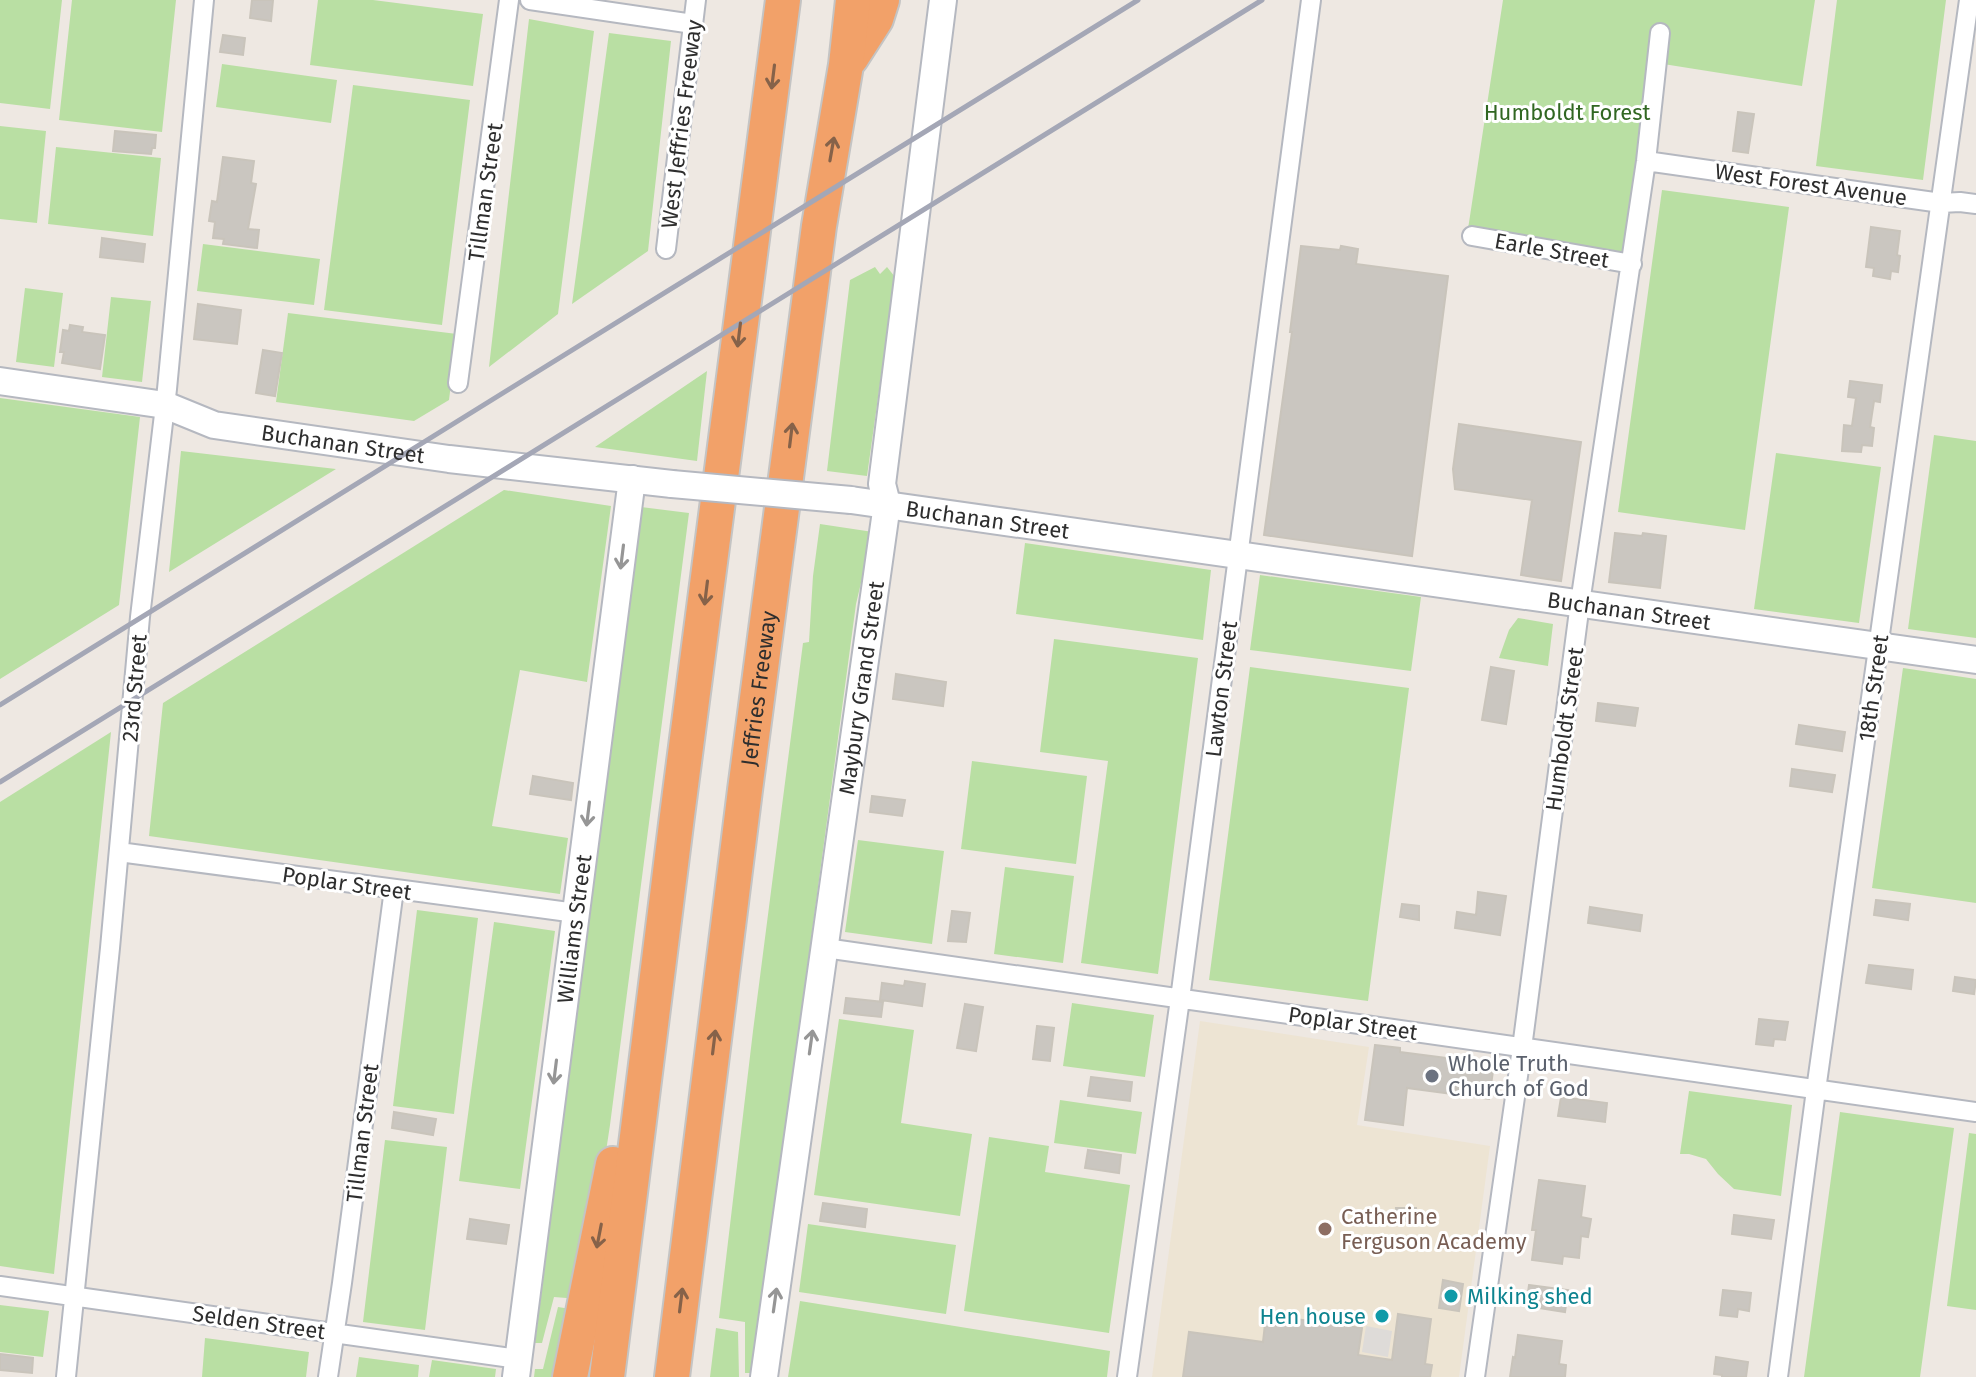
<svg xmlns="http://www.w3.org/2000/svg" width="1976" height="1377" viewBox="0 0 1976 1377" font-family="'Fira Sans',sans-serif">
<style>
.education{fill:#ede4d3}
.green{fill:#b9dfa3}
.plaza{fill:#dedbd8}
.building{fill:#cac6c0;stroke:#c9c4bb;stroke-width:2}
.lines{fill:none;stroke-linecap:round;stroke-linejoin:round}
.street-casing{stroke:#b5b8c0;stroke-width:22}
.secondary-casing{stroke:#b5b8c0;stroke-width:30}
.highway-casing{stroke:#c4c4c4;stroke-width:38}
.street{stroke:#fff;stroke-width:18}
.secondary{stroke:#fff;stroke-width:26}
.highway{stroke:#f2a169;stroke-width:34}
.rail{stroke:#a4a7b6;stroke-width:5}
.secondary-bridge-casing{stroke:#b5b8c0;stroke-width:30;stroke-linecap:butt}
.secondary-bridge{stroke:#fff;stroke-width:26}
.oneway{stroke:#866249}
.oneway2{stroke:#969696}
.worship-dot{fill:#6b7280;stroke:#fff;stroke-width:3}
.education-dot{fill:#8d6e63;stroke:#fff;stroke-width:3}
.culture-dot{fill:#0f9aa8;stroke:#fff;stroke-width:3}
.labels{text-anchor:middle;stroke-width:6;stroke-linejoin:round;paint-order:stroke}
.park-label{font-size:22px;fill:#316722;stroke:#fff}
.street-label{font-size:22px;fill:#2e2e2e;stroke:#fff}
.worship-label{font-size:22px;fill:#5b616d;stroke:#fff;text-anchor:start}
.education-label{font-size:22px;fill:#785e54;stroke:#fff;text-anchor:start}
.culture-label{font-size:22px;fill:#0d838f;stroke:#fff;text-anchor:start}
</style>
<rect width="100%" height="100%" fill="#eee8e2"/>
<path class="education" d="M1200 1021 1369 1047 1357 1125 1490 1146 1459 1377H1152Z"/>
<path class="green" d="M0 0H62L50 109 0 103Z
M72 0H176L162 132 59 120Z
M318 0H373L483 14 473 86 310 65Z
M1503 0H1815L1802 86 1657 63 1627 254 1468 229Z
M1837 0H1946L1923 180 1816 166Z
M529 19 594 31 558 314 489 367Z
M609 33 671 41 648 251 572 304Z
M222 64 337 80 331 123 216 107Z
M353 85 470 100 442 325 324 310Z
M0 126 46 131 37 223 0 219Z
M56 147 161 158 153 236 48 224Z
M1662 190 1789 207 1745 530 1618 512Z
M203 244 320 259 314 305 197 291Z
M875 267 880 274 887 267 895 277 867 476 827 471 850 280Z
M25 288 63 293 54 367 16 362Z
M111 297 151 301 142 382 102 377Z
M288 313 457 334 449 400 414 421 276 402Z
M707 371 697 461 595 447Z
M0 398 140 417 119 605 0 679Z
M1934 435 1976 441V638L1908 629Z
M181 451 336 469 169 572Z
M1776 453 1881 467 1859 623 1754 609Z
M504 490 611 506 587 682 520 670 492 826 568 838 560 894 149 836 163 703Z
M641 507 689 513 610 1125 595 1224 579 1299 554 1297 542 1343H535Z
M820 524 873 532 856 604 753 1373H745V1322L719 1318 753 1031 803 643 809 642 813 576Z
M1025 543 1211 570 1203 640 1016 614Z
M1260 575 1421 597 1411 671 1250 650Z
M1518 618 1553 624 1548 666 1499 658 1509 630Z
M1054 639 1198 658 1158 974 1081 963 1108 761 1040 752Z
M1250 667 1409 688 1368 1001 1209 980Z
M1903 668 1976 679V903L1872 888Z
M111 732 54 1274 0 1266V802Z
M972 761 1087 776 1076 864 961 849Z
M858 840 944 851 932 944 845 932Z
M1005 867 1074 876 1063 963 994 954Z
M417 910 478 918 454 1114 393 1106Z
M494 922 555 931 520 1189 459 1181Z
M1072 1003 1154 1015 1145 1077 1063 1066Z
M839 1019 914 1030 901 1123 972 1134 960 1216 814 1195Z
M1689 1091 1792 1105 1781 1196 1734 1189 1718 1174 1706 1159 1689 1154H1680Z
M1060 1100 1142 1112 1136 1154 1054 1143Z
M1840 1112 1954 1128 1920 1377H1804Z
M1969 1133 1976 1134V1310L1947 1306Z
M989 1137 1049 1146 1045 1172 1130 1185 1109 1333 964 1311Z
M385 1140 447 1147 425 1330 363 1322Z
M808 1224 956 1245 946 1314 799 1292Z
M800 1301 1110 1351 1107 1377H788Z
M0 1305 49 1311 43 1357 0 1352Z
M558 1307 577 1310 564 1377H534L535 1369H543Z
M716 1328 738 1332 739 1377H710Z
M205 1338 309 1352 306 1377H202Z
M359 1357 419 1365 418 1377H356Z
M432 1360 496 1369 495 1377H429Z"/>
<path class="plaza" d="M1366 1326 1392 1331 1388 1357 1362 1352Z"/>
<path class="building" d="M252 0H273L271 21 250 18Z
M223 35 245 38 243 55 220 52Z
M1738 112 1754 114 1748 153 1733 151Z
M115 131 156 135 155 148H152L151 154 113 151Z
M223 157 254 161 251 183 256 184 248 229 259 230 257 248 223 244 224 239 213 238 215 222 209 221 212 201 217 202Z
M1871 227 1900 231 1897 255 1900 256 1898 272 1891 271 1890 279 1873 276 1874 268 1866 267Z
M102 238 145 244 143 262 100 257Z
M1301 246 1340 250 1341 246 1358 249 1356 264 1448 276 1412 556 1264 535 1292 332H1290Z
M198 304 241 310 237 344 194 339Z
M70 325 83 327 82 332 105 335 100 369 62 363 64 352H60L63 330 69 331Z
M263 350 282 353 275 396 256 393Z
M1850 381 1882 385 1880 402 1874 401 1870 427 1874 428 1872 446 1862 445 1861 452 1842 451 1844 425 1852 426 1856 398 1848 397Z
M1459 424 1581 442 1561 581 1521 575 1532 500 1455 489 1453 469Z
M1615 533 1642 536 1643 533 1666 536 1660 588 1609 582Z
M1491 667 1514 671 1506 724 1482 720Z
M896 674 946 682 943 706 893 699Z
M1598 703 1638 708 1635 726 1596 721Z
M1799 725 1845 732 1842 751 1796 744Z
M1792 769 1835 775 1832 792 1790 786Z
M533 776 573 783 571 800 530 794Z
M872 796 905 800 902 816 870 812Z
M1478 892 1506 896 1500 935 1455 928 1457 912 1476 915Z
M1876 900 1910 904 1908 920 1874 915Z
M1402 904 1419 906V920L1400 917Z
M1590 907 1642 915 1640 931 1588 923Z
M952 911 970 913 966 942 948 941Z
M1869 965 1913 970 1911 989 1866 983Z
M1955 977 1976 980 1974 994 1953 991Z
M905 981 925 984 922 1006 880 1000 882 983 904 986Z
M846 998 883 1002 881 1017 844 1013Z
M965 1004 983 1007 976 1051 957 1048Z
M1759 1019 1788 1022 1785 1040 1774 1039 1773 1046 1756 1044Z
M1037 1026 1054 1028 1050 1061 1033 1059Z
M1375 1045 1400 1048V1052L1494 1064 1489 1099 1407 1088 1403 1125 1365 1120Z
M1091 1077 1132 1082 1130 1101 1088 1096Z
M1561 1097 1607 1103 1605 1122 1558 1116Z
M394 1112 436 1119 433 1135 392 1128Z
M1088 1150 1121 1155 1119 1173 1085 1168Z
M1539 1180 1585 1186 1581 1217 1591 1219 1588 1237 1581 1236 1579 1258 1563 1256 1562 1264 1532 1260 1536 1230H1532Z
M823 1203 867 1209 865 1227 820 1221Z
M1396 1208H1416L1417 1221H1397Z
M1734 1215 1774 1220 1771 1239 1732 1234Z
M470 1219 509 1225 506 1244 467 1239Z
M1443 1280 1463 1284 1459 1311 1439 1308Z
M1529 1285 1568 1290 1565 1312 1526 1306Z
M1723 1290 1751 1293 1749 1311 1738 1309 1737 1317 1720 1315Z
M1398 1314 1431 1319 1425 1364 1432 1365 1430 1377H1183L1189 1332 1263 1342 1266 1315 1362 1328 1358 1355 1392 1360Z
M1518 1335 1562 1341 1559 1364 1566 1365 1565 1377H1510L1513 1357 1515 1358Z
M0 1354 33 1358 32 1373 0 1370Z
M1716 1357 1748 1362 1746 1377H1722V1375L1714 1374Z"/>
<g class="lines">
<g class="street-casing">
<path id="street" d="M530 0 693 24
M1646 161 1941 203 1960 202 1976 204
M1472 236 1632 264
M666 249 696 0
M458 383 509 0
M119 852 576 913
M825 948 1976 1112
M0 1286 518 1359
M66 1377 110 948 140 617 167 389 204 0
M328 1377 342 1283 394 889
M1127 1377 1180 999 1311 0
M1475 1377 1522 1048 1580 603 1646 161 1660 33
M1778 1377 1816 1090 1969 0"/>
</g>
<g class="secondary-casing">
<g id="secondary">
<path id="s1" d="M0 381 165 405 214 425 449 459 672 484"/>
<path id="s2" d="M851 500 1976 660"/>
<path id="s3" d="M516 1377 632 479"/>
<path id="s4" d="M764 1377 887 504 882 484 943 0"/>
</g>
</g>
<g class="highway-casing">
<g id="highway">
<path d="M851 58 876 19 882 0"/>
<path d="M570 1377 613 1164"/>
<path d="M607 1377 677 816 783 0"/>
<path id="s5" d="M672 1377 745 790 819 226 846 65 853 0"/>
</g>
</g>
<use href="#street" class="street"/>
<use href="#secondary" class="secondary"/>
<use href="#highway" class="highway"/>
<path class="rail" d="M0 705C378 469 759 235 1138 0
M0 782 1262 0"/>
<g class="secondary-bridge-casing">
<path id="secondary-bridge" d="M672 484 851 500"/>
</g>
<use href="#secondary-bridge" class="secondary-bridge"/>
</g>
<defs><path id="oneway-shaft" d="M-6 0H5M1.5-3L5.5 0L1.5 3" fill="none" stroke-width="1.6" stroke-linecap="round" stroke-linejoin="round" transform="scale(2)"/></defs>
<g class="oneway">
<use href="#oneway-shaft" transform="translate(773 77) rotate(97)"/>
<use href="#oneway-shaft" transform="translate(832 149) rotate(-80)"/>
<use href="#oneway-shaft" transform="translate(739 335) rotate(97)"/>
<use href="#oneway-shaft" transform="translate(791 435) rotate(-83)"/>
<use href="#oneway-shaft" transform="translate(706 593) rotate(97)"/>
<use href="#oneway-shaft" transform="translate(714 1042) rotate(-83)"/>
<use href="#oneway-shaft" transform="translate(599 1236) rotate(101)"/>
<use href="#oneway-shaft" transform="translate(681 1300) rotate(-83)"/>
</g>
<g class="oneway2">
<use href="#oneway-shaft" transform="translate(622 557) rotate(97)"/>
<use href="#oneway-shaft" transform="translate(588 814) rotate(97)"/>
<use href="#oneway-shaft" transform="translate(811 1042) rotate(-82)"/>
<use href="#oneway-shaft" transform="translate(555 1072) rotate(97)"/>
<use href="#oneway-shaft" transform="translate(775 1300) rotate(-82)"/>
</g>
<circle class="worship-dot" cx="1432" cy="1076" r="8"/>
<circle class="education-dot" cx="1325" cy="1229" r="8"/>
<g class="culture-dot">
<circle cx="1451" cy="1296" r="8"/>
<circle cx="1382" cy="1316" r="8"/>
</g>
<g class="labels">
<g class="park-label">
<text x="1567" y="120">Humboldt Forest</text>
</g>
<g class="street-label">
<text transform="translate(681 124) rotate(-83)" y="8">West Jeffries Freeway</text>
<text transform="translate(1811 184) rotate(8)" y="8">West Forest Avenue</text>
<text transform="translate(485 192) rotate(-82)" y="8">Tillman Street</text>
<text transform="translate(1552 250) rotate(10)" y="8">Earle Street</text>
<text dy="8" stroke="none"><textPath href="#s1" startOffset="350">Buchanan Street</textPath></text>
<text dy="8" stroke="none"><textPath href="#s2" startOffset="138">Buchanan Street</textPath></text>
<text dy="8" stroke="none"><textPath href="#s2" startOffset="786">Buchanan Street</textPath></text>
<text transform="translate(134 688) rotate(-85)" y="8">23rd Street</text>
<text dy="8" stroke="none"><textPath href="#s5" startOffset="694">Jeffries Freeway</textPath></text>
<text transform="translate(1873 688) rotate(-82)" y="8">18th Street</text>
<text dy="8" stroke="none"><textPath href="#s4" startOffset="696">Maybury Grand Street</textPath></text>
<text transform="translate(1221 689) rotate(-83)" y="8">Lawton Street</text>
<text transform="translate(1564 729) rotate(-82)" y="8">Humboldt Street</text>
<text transform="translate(347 883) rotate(8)" y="8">Poplar Street</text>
<text dy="8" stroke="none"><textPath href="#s3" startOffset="452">Williams Street</textPath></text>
<text transform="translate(1353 1023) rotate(8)" y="8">Poplar Street</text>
<text transform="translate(362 1133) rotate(-83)" y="8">Tillman Street</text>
<text transform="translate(259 1322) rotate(8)" y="8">Selden Street</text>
</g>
<g class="worship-label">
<text x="1448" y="1071">Whole Truth<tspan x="1448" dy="25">Church of God</tspan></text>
</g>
<g class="education-label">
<text x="1341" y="1224">Catherine<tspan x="1341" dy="25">Ferguson Academy</tspan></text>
</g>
<g class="culture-label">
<text x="1467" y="1304">Milking shed</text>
<text x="1366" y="1324" text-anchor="end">Hen house</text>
</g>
</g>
</svg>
